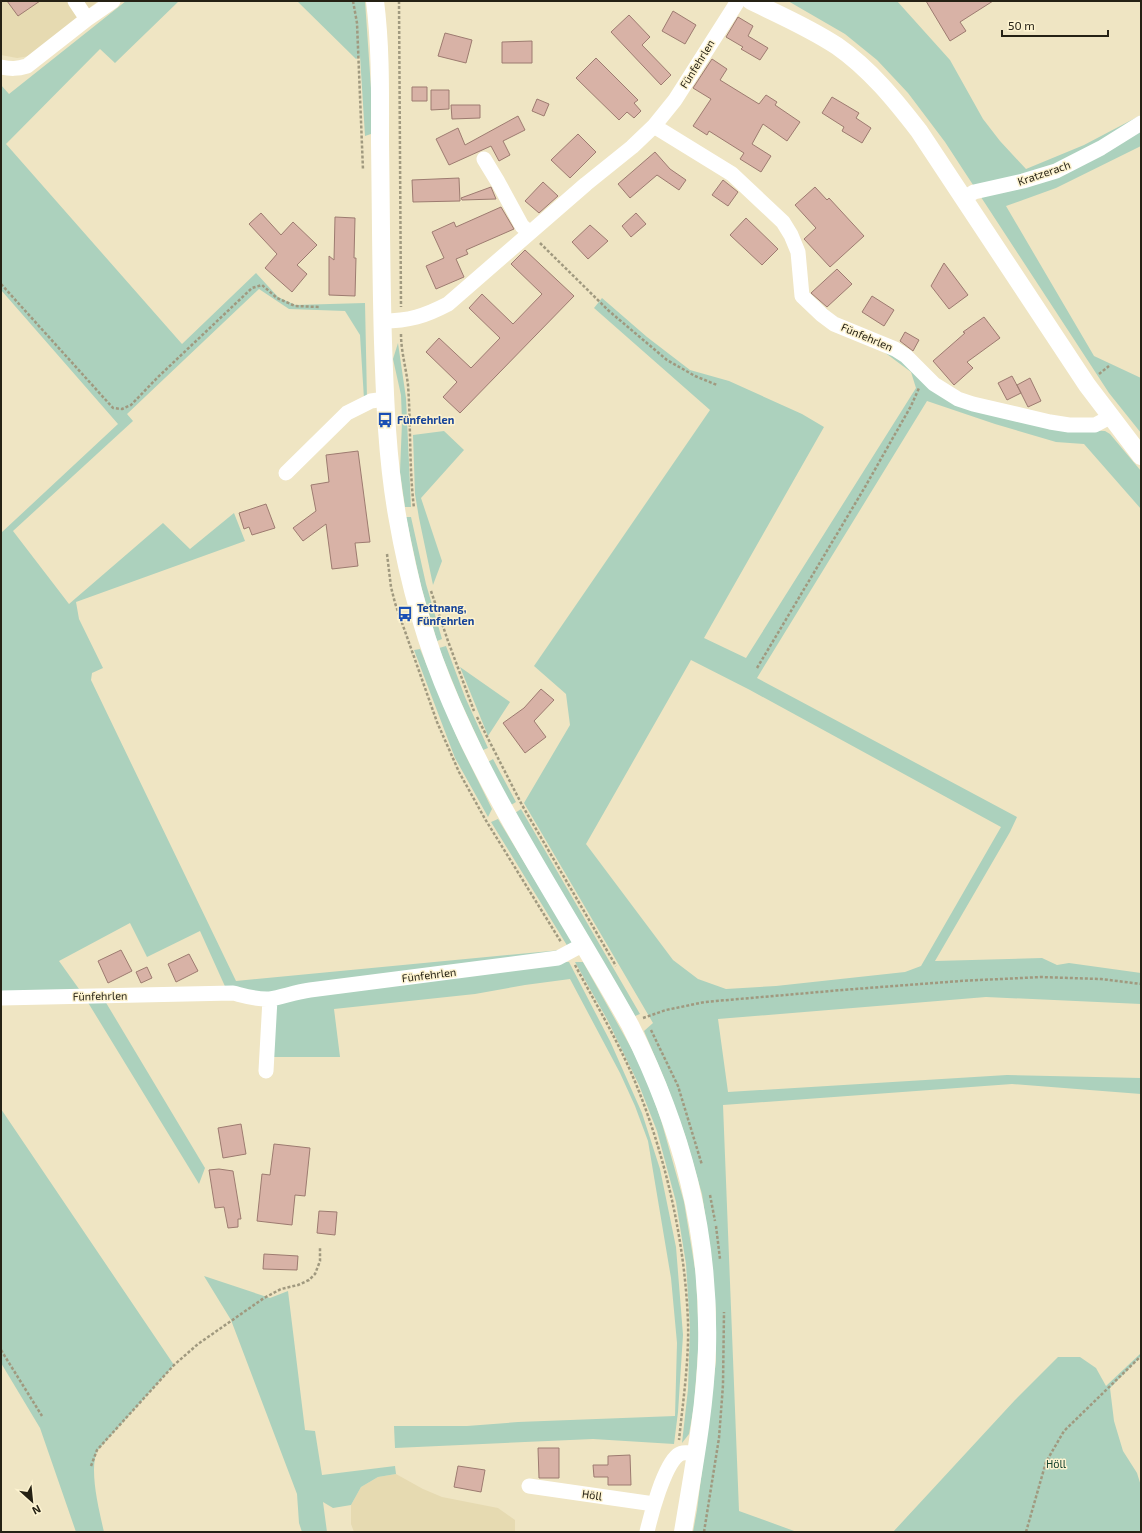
<svg xmlns="http://www.w3.org/2000/svg" width="1142" height="1533" font-family="'Exo 2',sans-serif">
  <style>
    .built { fill: #e6dab1 }
    .green { fill: #acd1bd; fill-rule: evenodd }
    .building { fill: #d8b2a6; stroke: #9d7b70 }
    .lines { fill: none; stroke-linecap: round; stroke-linejoin: round }
    .path { stroke: #a0997f; stroke-width: 2.5; stroke-dasharray: 3 2; stroke-linecap: butt }
    .minor { stroke: #fff; stroke-width: 15 }
    .major { stroke: #fff; stroke-width: 18 }
    .labels { text-anchor: middle; stroke-width: 3; stroke-linejoin: round; paint-order: stroke }
    .street-label { font-size: 11px; fill: #252114; stroke: #fdf3d0 }
    .transit-label { font-size: 11px; font-weight: bold; fill: #164399; stroke: #fdf3d0; text-anchor: start }
    .park-label { font-size: 11px; fill: #12422e; stroke: #fdf3d0 }
  </style>
  <rect width="100%" height="100%" fill="#efe5c3"/>
  <path class="built" d="M1,1H98L30,56L17,58L1,55Z
    M396,1474L423,1489L442,1497L498,1508L515,1520V1532H354L351,1524V1505L361,1487L378,1477Z"/>
  <path class="green" d="M126,1H179L115,63L100,49L6,144L182,344L256,273L278,297L295,305L365,303L367,399H364L360,335L345,311L289,309L259,289L127,414L133,421L13,531L69,604L163,523L190,549L234,513L245,541L76,602L79,619L103,668L92,673L91,680L236,981L561,950L565,962H569L610,1041L642,1113L660,1169L676,1247L683,1335L678,1412L674,1444L593,1439L395,1448L394,1426H467L518,1422L675,1416L677,1343L671,1278L648,1141L635,1106L620,1073L570,979L525,985L475,994L334,1009L340,1057H267L270,999L228,993L200,931L147,957L130,923L59,961L84,996H102L205,1168L199,1184L84,996L1,998V533L118,424L1,290V85L9,94Z
    M297,1H365L371,88V134L365,136L360,56L356,59Z
    M788,1H897L950,60L983,119L1000,141L1026,169L1084,145L1141,115V146L1056,188L1006,206L1094,356L1141,378V433L1109,393L945,142L908,93L877,60L845,34Z
    M602,298L647,337L690,370L729,381L802,414L824,427L704,638L746,658L916,388L911,372L880,349L902,360L934,389L1081,430L1105,431L1110,434L1141,471V509L1084,444L1056,442L995,424L927,401L757,678L1017,817L1010,832L935,961L1042,958L1057,965L1069,963L1141,973V1004L986,997L718,1019L728,1092L1007,1075L1141,1078V1094L1012,1084L723,1105L739,1511L797,1532H693L697,1510L716,1361V1312L710,1247L702,1194L685,1135L666,1083L644,1031L653,1023L524,803L570,725L566,694L534,666L710,410L594,308ZM691,660L750,690L1001,827L921,966L905,972L776,986L726,989L698,979L673,960L586,844Z
    M398,343L406,398L411,507H405L400,472L402,422L401,395L393,359Z
    M444,431L464,450L421,498L442,561L433,585L419,518L415,494L413,435Z
    M406,517H411L426,584L442,639L437,641L421,586Z
    M446,646L465,697L488,748L483,750L460,700L439,648Z
    M420,649L459,742L492,809L488,817L455,758L414,650Z
    M460,667L510,702L488,736Z
    M493,759L516,802L511,805L488,762Z
    M521,809L640,1014L635,1016L515,813Z
    M498,819L573,943L568,947L491,822Z
    M575,962H583L634,1053L649,1086L661,1120L684,1202L696,1275L699,1339L694,1406L689,1434L682,1443L688,1389L690,1327L686,1264L676,1202L657,1131L639,1085L608,1021Z
    M1,1109L174,1365L97,1451C89,1471 99,1510 104,1532H76L40,1428L1,1363Z
    M204,1276L270,1298L288,1291L305,1430L315,1431L322,1475L395,1466L396,1474L378,1477L361,1487L351,1505L333,1508L323,1502L327,1532H302L299,1523L297,1494L231,1320Z
    M1141,1353V1356L1110,1388L1114,1421L1123,1451L1137,1473L1141,1486V1532H893L1015,1400L1058,1357H1080L1096,1368L1106,1386Z"/>
  <path class="building" d="M7,1H40L18,16Z
    M926,1H993L960,22L966,31L950,41Z
    M673,11L696,25L685,44L662,31Z
    M629,15L650,37L642,45L671,75L661,85L611,32Z
    M738,17L753,26L748,36L768,48L760,60L741,49L743,47L726,37Z
    M445,33L472,40L466,63L438,56Z
    M532,41V63H502V42Z
    M596,58L638,100L634,103L641,111L634,118L627,112L619,120L576,78Z
    M712,59L727,69L720,80L759,104L766,95L777,102L775,105L800,122L787,141L763,124L752,144L771,156L761,172L740,159L744,153L709,131L707,135L693,126L711,99L693,88Z
    M412,87H427V101H412Z
    M431,90H449V109L431,110Z
    M832,97L859,113L856,118L871,128L862,143L842,131L844,127L822,113Z
    M537,99L549,104L544,116L532,111Z
    M451,105H480V118L452,119Z
    M518,116L525,130L503,141L510,155L499,161L491,146L449,165L436,139L458,128L465,145Z
    M578,134L596,152L570,178L551,160Z
    M655,152L670,169L686,180L679,190L657,175L630,198L618,184Z
    M459,178L460,201L413,202L412,180Z
    M723,180L738,192L728,206L712,195Z
    M543,182L558,196L539,213L525,201Z
    M491,187L496,199L462,200L461,198Z
    M815,187L827,200L829,198L864,236L830,267L804,239L816,228L795,205Z
    M501,207L514,229L466,250L468,254L456,259L464,277L436,289L426,266L444,258L432,232L454,222L456,227Z
    M261,213L281,235L293,222L317,245L297,265L307,274L292,292L265,268L277,254L249,224Z
    M636,213L646,224L631,237L622,226Z
    M335,217L355,218L354,258H356L355,296L329,295V256L334,260Z
    M746,218L778,249L762,265L730,235Z
    M590,225L608,241L588,259L572,242Z
    M525,250L574,296L460,413L443,397L457,382L426,352L439,338L471,368L500,338L469,308L482,294L513,324L542,294L511,264Z
    M944,263L968,295L949,309L931,286Z
    M837,269L852,284L827,307L811,293Z
    M872,296L894,310L884,326L862,312Z
    M984,317L1000,338L967,362L973,368L954,385L933,361L965,333L963,332Z
    M905,332L919,340L913,351L900,341Z
    M1012,376L1021,393L1007,400L998,383Z
    M1030,378L1041,401L1028,407L1017,385Z
    M358,451L370,542L355,543L358,566L332,569L326,524L303,541L293,528L316,511L311,485L329,482L326,455Z
    M266,504L275,528L252,535L249,527L244,529L239,513Z
    M541,689L554,700L534,721L546,737L525,753L503,723L524,708Z
    M121,950L132,971L108,983L98,961Z
    M189,954L198,971L176,982L168,964Z
    M147,967L152,978L141,983L136,972Z
    M241,1124L246,1154L223,1158L218,1128Z
    M274,1144L310,1148L305,1196L295,1195L292,1225L257,1221L262,1174L270,1175Z
    M219,1169L233,1171L241,1219H238V1227L228,1228L224,1207L215,1208L209,1170Z
    M319,1211L337,1212L335,1235L317,1233Z
    M264,1254L298,1256L297,1270L263,1269Z
    M538,1448H559V1478H539Z
    M630,1455L631,1485H608V1477H594L593,1465H608V1456Z
    M458,1466L485,1470L481,1492L454,1487Z"/>
  <g class="lines">
    <path class="path" d="M353,1L357,23L363,170
      M399,1L401,307
      M540,243L609,311L667,360L695,376L717,385
      M1,284L113,408L122,409L131,405L158,377L252,288L262,285L277,298L295,306L319,307
      M401,334C401,351 406,368 408,385C411,426 409,467 414,508
      M1099,374L1109,366
      M387,554L391,587L395,603L437,722L459,772L485,819L561,942
      M431,591L448,641L474,711
      M757,668L865,487L911,406L919,388
      M477,717L522,805L616,966
      M575,965C597,1006 621,1046 638,1089C667,1162 685,1244 688,1322C689,1362 683,1401 679,1440
      M643,1018L666,1010L705,1002L842,990L960,981L1041,977L1101,979L1141,984
      M651,1030L678,1086L702,1165
      M710,1195L715,1221
      M716,1226L720,1259
      M1,1350L42,1416
      M91,1466L97,1450L174,1365L198,1344L264,1298L281,1289L298,1285L309,1280L315,1274L320,1261V1248
      M704,1532L719,1438L723,1385L724,1312
      M1026,1532L1046,1462L1064,1431L1141,1356"/>
    <path class="minor" d="M75,1L87,19
      M1,67C11,69 17,69 27,66L87,19L113,1
      M654,126L732,174L783,222L791,235L798,252L802,296L822,315L834,324L895,349L906,356L934,384L958,399L973,404L1050,422L1069,425H1095L1110,417
      M484,159L498,182L522,226L529,232
      M964,198L974,192L1023,181L1056,171L1101,148L1141,123
      M383,321C409,321 425,316 448,304L586,184L632,147L654,126L675,100L738,1
      M286,473L347,413L371,401L385,399
      M1,998L233,993C245,996 257,1000 270,999C282,997 296,992 310,990L558,958L584,944
      M266,1071L270,999
      M529,1486L654,1504
      M647,1532C651,1514 664,1466 678,1455C683,1451 690,1453 696,1455"/>
    <path class="major" d="M375,1C381,48 380,95 380,142C381,209 381,276 383,342C385,401 387,458 397,515C408,579 425,643 451,702C500,816 570,917 630,1025C682,1129 710,1231 707,1349C705,1410 693,1471 683,1532
      M751,1C780,15 810,28 837,46C870,69 895,100 919,131L1087,385L1141,456"/>
  </g>
  <defs>
    <symbol id="bus-bare" viewBox="-9 -9 18 18"><path d="M-5-6H5V4H4V6H2V4H-2V6H-4V4H-5ZM-3.5-4V0h7V-4ZM-3.5 1.2v1.5H-2V1.2ZM2 1.2v1.5H3.5V1.2Z" fill="#1a4fb4" stroke="#fdf3d0" stroke-width="2.5" paint-order="stroke"/></symbol>
  </defs>
  <g fill-rule="evenodd">
    <use href="#bus-bare" x="374" y="409" width="22" height="22"/>
    <use href="#bus-bare" x="394" y="603" width="22" height="22"/>
  </g>
  <g class="labels">
    <g class="street-label">
      <text transform="translate(697 64) rotate(-58)" y="4">Fünfehrlen</text>
      <text transform="translate(1044 173) rotate(-19)" y="4">Kratzerach</text>
      <text transform="translate(867 337) rotate(23)" y="4">Fünfehrlen</text>
      <text transform="translate(429 975) rotate(-7)" y="4">Fünfehrlen</text>
      <text transform="translate(100 996) rotate(-1)" y="4">Fünfehrlen</text>
      <text transform="translate(592 1495) rotate(8)" y="4">Höll</text>
    </g>
    <g class="transit-label">
      <text x="397" y="424">Fünfehrlen</text>
      <text x="417" y="612">Tettnang,<tspan x="417" dy="13">Fünfehrlen</tspan></text>
    </g>
    <g class="park-label">
      <text x="1056" y="1468">Höll</text>
    </g>
  </g>
  <rect width="1142" height="1533" fill="none" stroke="#252114" stroke-width="4"/>
  <g transform="translate(32 1501) rotate(153)" stroke="#fdf3d0" stroke-width="3" paint-order="stroke">
  <path d="M0-3L7 15L0 10L-7 15Z" fill="#252114"/>
  <text y="-6" font-size="11" font-weight="bold" text-anchor="middle" fill="#252114">N</text>
  </g>
  <path d="M1002 30v6h106v-6" fill="none" stroke="#252114" stroke-width="2"/>
  <text x="1008" y="30" font-size="12" fill="#252114" stroke="#fdf3d0" stroke-width="3" paint-order="stroke">50 m</text>
</svg>
